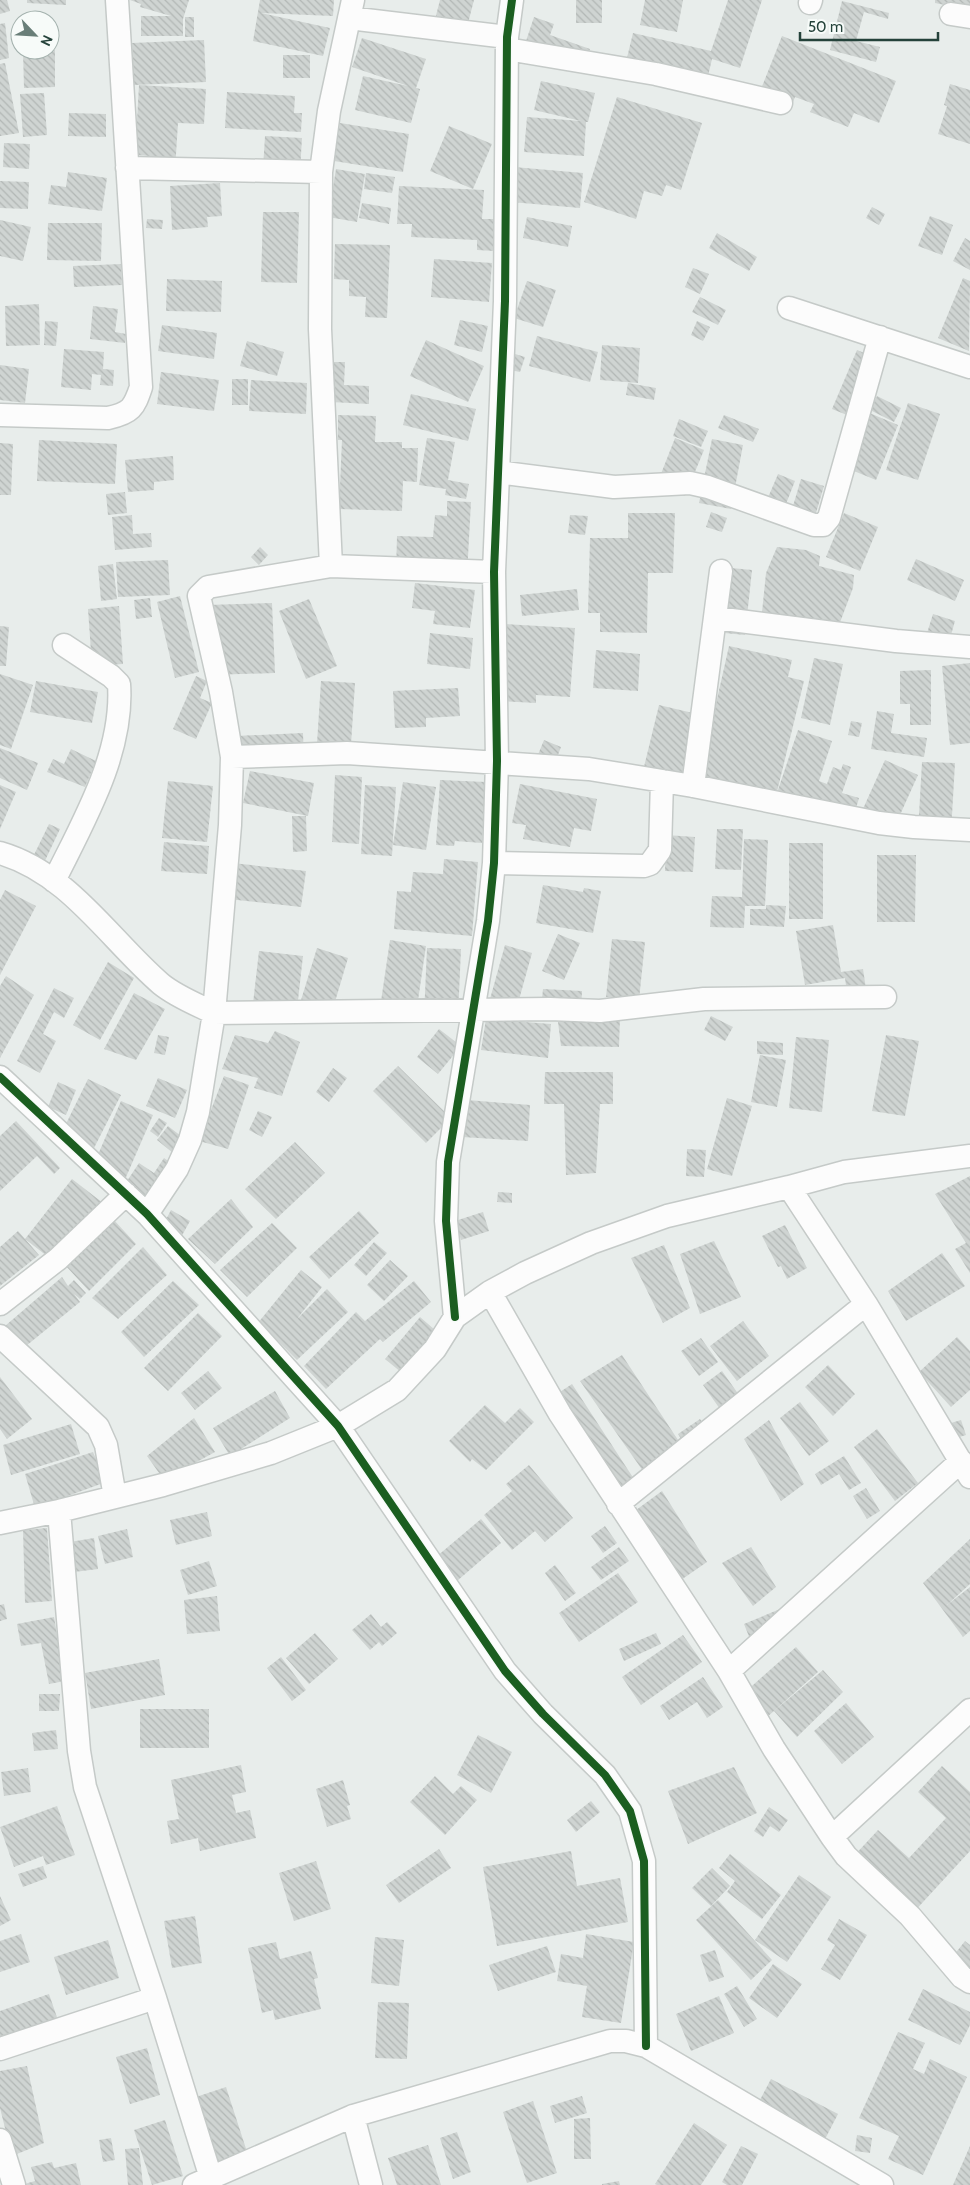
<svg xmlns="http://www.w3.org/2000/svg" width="970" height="2185" font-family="Cabin,sans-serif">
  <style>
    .building { fill: url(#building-back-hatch) }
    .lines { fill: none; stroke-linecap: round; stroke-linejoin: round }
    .minor-casing { stroke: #c5cac8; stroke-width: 25 }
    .minor { stroke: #fcfcfc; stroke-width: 22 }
    .cycleway-casing { stroke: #f7fbf9; stroke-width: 11 }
    .cycleway { stroke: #1b5e20; stroke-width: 8 }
  </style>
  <defs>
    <pattern id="building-back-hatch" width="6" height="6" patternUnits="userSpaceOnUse" patternTransform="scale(1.25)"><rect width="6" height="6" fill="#cfd4d2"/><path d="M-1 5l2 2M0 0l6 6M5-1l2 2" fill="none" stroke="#b2b7b5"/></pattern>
  </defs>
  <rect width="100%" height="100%" fill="#e8edeb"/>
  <path class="building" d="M0,0H7L10,11L0,14Z
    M27,0H66V5L27,3Z
    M130,0H189L183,19V36H141V16H171L140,7L141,4Z
    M260,0H334L333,16L261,13L330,28L323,56L253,41Z
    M440,0H474L465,35L433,27Z
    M576,0H602V23H576Z
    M645,0H683L677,32L640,25Z
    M728,0H762L740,68L712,59L705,89L624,70L633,33L711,51Z
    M935,0H970V10L935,3Z
    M842,1L889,13L888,19L864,12L856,41L880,47L876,62L830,50Z
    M185,17H194V37H185Z
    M534,17L554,24L550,35L590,49L584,67L524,47Z
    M5,23L9,58L0,60V24Z
    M782,36L896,81L879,123L854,113L848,127L810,112L814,104L795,97L789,112L757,99Z
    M362,38L426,59L416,88L420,89L411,123L355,110L363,76L408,86L352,67Z
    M204,40L206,82L134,85L132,43Z
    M55,50V87L24,88L23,51Z
    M283,55H310V78H283Z
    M5,63L19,133L0,136V64Z
    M541,81L595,93L588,122H586L584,156L524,152L527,117L581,121L534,110Z
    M950,84L970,90V144L938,134L947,106L944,105Z
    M139,85L206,89L204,124L178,123L175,170L150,169V156L135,155Z
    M227,92L295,96L294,113H302L301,132L225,128Z
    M44,93L47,135L23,137L20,94Z
    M617,97L702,123L681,190L666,185L662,196L644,191L636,219L584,202Z
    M69,113L106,114V137L68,136Z
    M340,123L409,134L403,172L334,161Z
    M449,126L492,144L473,189L430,171Z
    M265,136L302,138L300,171L263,169Z
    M4,143L30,144L29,169L3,167Z
    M514,167L583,173L580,208L511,202Z
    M336,169L365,174L357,222L328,217Z
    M68,172L107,178L102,211L48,204L51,185L66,187Z
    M366,173L395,177L392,193L364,189Z
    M0,181L29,182L28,209L0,208Z
    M220,183L222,216L207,217L208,227L172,230L170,186Z
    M399,186L484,190L482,219H495L494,251L477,250V240L411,237L412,224H397Z
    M362,203L391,208L389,224L359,218Z
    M872,207L885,214L879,225L866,218Z
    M263,212H299L297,283L261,282Z
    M930,216L953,225L942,255L918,246Z
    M527,217L572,226L568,247L523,238Z
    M147,219L163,220L162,229L146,228Z
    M0,220L31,227L23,261L0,256Z
    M48,223H102L101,261L47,260Z
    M717,233L757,257L749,271L709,248Z
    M965,238L970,241V270L953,261Z
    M335,244L390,245L387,318L365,317L366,297L349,296V280L334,279Z
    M434,259L492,263L489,302L431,297Z
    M121,264L122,285L74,287L73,266Z
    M693,268L709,274L700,294L685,287Z
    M963,278L970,281L969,351L938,338Z
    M167,279L222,281L221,312L166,311Z
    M527,281L556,290L543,327L514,318Z
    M700,297L726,310L718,325L692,312Z
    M39,304L40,345L6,346L5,306Z
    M93,306L118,309L115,332L126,334L125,343L90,339Z
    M460,320L488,326L482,352L454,345Z
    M45,321L58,322L56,346L44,345Z
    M697,321L710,327L703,341L691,335Z
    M162,325L217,333L214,359L158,351Z
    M537,336L598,352L590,382L529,366Z
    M426,340L484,366L468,402L410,376Z
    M247,341L284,352L277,376L240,366Z
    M602,345L640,348L638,383L600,380Z
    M64,349L104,352L103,369L114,370L113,386L100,385L101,375L92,374L91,390L61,387Z
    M857,350L872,356L847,415L832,409Z
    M515,354L525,357L520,372L510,370Z
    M333,362H345L344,385L369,386V404L331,402Z
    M0,365L29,369L25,403L0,400Z
    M161,372L219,380L214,411L157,404Z
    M232,379H248V405H232Z
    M251,380L307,383L306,414L249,411Z
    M628,383L656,388L654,400L626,395Z
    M411,394L476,409L468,441L403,425Z
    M877,396L901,408L894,422L870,410Z
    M908,403L940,414L918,480L886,470Z
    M867,412L898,425L876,480L844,467Z
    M338,415L376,416L375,442H402V448H418L417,482L403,481L402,511L339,509L342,440H338Z
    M724,415L759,429L753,442L718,428Z
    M679,419L708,431L701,447L673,436Z
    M427,438L455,442L448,480L469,484L466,499L445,495L446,489L419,485Z
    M675,438L704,450L685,496L657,484Z
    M712,439L743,445L731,509L699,503Z
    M39,440L117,444L115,484L37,481Z
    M0,443L13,444L11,495H0Z
    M173,456L174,480L154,482V490L128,492L125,460Z
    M778,474L795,481L782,514L764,507Z
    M801,479L824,486L813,523L790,516Z
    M125,492L127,513L108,515L106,494Z
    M447,501L471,502L467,575L396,572L397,536L433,537L435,515L447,516Z
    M711,512L727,518L722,532L706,527Z
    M628,513H675L673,573H648L647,633L600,632V613H588L590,538H628Z
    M844,513L878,527L860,571L826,557Z
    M132,515L133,534L151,533L152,547L115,550L112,517Z
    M570,515L588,516L585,535L568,533Z
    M260,547L268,555L259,565L251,557Z
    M777,547L806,550L820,556L819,566L854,575L853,588L839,625L761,622L766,573Z
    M916,559L964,580L955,601L907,580Z
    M168,560L170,595L118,597L116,562Z
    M113,564L117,599L101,601L98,566Z
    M721,567L752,570L745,635L714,632Z
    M415,583L475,590L470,628L433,624L435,611L412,608Z
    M577,589L579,610L522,616L520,595Z
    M180,596L199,672L175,678L157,602Z
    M150,598L152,617L136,619L134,600Z
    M309,599L337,666L306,679L279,611Z
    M272,603L275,673L210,675L207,605Z
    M119,606L123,664L92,666L88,609Z
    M933,614L955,621L945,656L922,649Z
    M504,624L575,628L570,697L536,695V703L499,701Z
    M0,626L9,627L6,666H0Z
    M430,633L473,638L470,669L427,664Z
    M729,646L792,660L788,677L804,681L776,796L798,730L832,741L819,781L827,784L833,767L841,770L843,764L851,767L842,793L859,798L852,822L697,788Z
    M596,650L640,654L638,691L593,688Z
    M814,658L843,664L830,725L801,718Z
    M970,663V743L950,745L942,666Z
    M931,670V725H910V704H900V671Z
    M0,674L33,685L11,749L0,745Z
    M196,676L207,681L200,698L212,703L196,739L173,729Z
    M36,681L98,692L92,723L30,712Z
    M321,681L355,683L350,760L316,759Z
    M458,688L460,716L426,718V727L395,728L393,691Z
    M659,705L697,714L682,781L643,771Z
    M877,711L894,714L891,733L927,738L924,757L871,749Z
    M851,721L862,723L859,737L848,735Z
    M303,733L304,760L237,764L236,736Z
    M544,740L561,747L555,763L537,757Z
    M0,748L38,763L27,790L0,778Z
    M71,749L96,761L85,787L47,772L53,759L64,764Z
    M885,760L918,775L895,826L862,811Z
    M922,762L955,763L951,833L918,832Z
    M250,771L314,783L308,816L243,803Z
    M335,775L362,777L359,844L332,842Z
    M440,780L486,782L482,843L455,841L454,846L436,845Z
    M168,781L213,786L207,842L162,838Z
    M403,782L436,787L426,850L393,845Z
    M520,784L597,799L591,831L574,828L570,847L523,839L526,825L512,823Z
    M0,785L16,792L0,829Z
    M365,785L396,787L392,856L361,854Z
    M292,816H306L307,851L293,852Z
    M49,824L60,829L42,867L31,861Z
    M717,829H743L741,870L715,869Z
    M666,835L695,837L693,872L665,871Z
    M744,839L768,840L765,906H745L744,928L710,927L712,896L742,897Z
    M164,842L209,846L207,874L161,871Z
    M789,843H823V919H789Z
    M877,855H916L915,922H877Z
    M444,859L478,862L472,936L394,929L397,891L411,892L413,872L443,874Z
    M232,863L306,871L301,907L228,899Z
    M543,885L583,892L584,888L601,891L593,933L536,923Z
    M5,890L36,906L0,975V900Z
    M766,905L786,906L784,927L750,925V909H766Z
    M833,925L841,972L863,969L866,989L847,993L845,978L805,985L796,931Z
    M558,934L580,943L564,980L542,971Z
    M612,939L645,942L639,1000L606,997Z
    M390,940L426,946L416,1014L380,1008Z
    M505,945L532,953L517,1007L490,999Z
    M317,948L348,958L329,1022L297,1013Z
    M427,948L461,949L458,1017L424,1016Z
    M259,951L303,956L296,1018L252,1012Z
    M108,962L134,978L100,1040L73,1025Z
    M6,976L34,995L0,1058V986Z
    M54,988L74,998L64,1018L54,1012L43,1034L56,1041L40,1073L17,1061Z
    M543,989L582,991L581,1011L541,1009Z
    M134,993L165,1009L136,1060L104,1049Z
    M711,1016L733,1027L725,1041L704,1030Z
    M620,1018L619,1047L561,1046L558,1022Z
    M486,1019L551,1024L548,1058L481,1050Z
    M439,1029L461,1046L438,1074L417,1057Z
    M275,1031L300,1042L282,1096L254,1088L258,1078L222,1069L235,1035L268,1043Z
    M158,1035L169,1037L165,1055L154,1053Z
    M886,1035L919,1041L905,1116L872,1111Z
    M796,1037L829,1040L822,1112L789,1108Z
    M757,1041L783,1043V1055L757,1054Z
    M760,1055L786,1060L777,1107L751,1102Z
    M398,1066L451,1118L426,1143L373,1091Z
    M333,1068L347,1078L329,1102L316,1092Z
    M545,1072H613V1104H600L596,1173L566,1175L564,1104H544Z
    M224,1076L249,1085L228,1149L199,1141Z
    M158,1078L187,1090L175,1118L146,1106Z
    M88,1079L121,1095L93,1150L61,1134Z
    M58,1082L76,1090L66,1115L48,1107Z
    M727,1098L752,1106L732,1176L707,1169Z
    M467,1100L530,1105L528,1141L462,1137Z
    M121,1101L153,1115L123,1184L91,1171Z
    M258,1111L272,1117L262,1137L249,1130Z
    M159,1118L167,1123L158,1137L150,1131Z
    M16,1121L60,1168L54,1174L37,1156L0,1191V1136Z
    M168,1126L190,1143L178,1157L157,1140Z
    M295,1142L325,1173L276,1219L245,1189Z
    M687,1149L706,1150L704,1177L686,1176Z
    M164,1158L174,1165L148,1204L123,1187L139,1163L154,1173Z
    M970,1176V1273L955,1249L966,1243L935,1194Z
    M72,1179L103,1203L56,1263L25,1239L39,1255L0,1286V1247L18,1231L25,1239Z
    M498,1192L512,1193V1203L497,1202Z
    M231,1199L253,1227L215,1264L188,1239Z
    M171,1210L190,1221L179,1241L160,1231Z
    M359,1211L379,1233L329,1279L309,1257Z
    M483,1212L489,1231L461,1240L455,1221Z
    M113,1219L136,1244L89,1291L64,1264Z
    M272,1223L297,1248L247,1297L220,1270Z
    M785,1225L807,1268L787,1279L781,1266L778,1267L762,1236Z
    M714,1241L741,1297L700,1314L680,1254Z
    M374,1242L387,1253L366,1276L354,1265Z
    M664,1245L690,1308L663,1323L631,1258Z
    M143,1247L167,1275L118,1319L92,1298Z
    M942,1253L965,1286L906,1321L888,1291Z
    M390,1260L408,1276L384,1301L367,1285Z
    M301,1270L322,1287L297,1319L327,1289L348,1312L297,1360L278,1341L274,1346L253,1329Z
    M62,1277L68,1286L74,1280L86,1293L80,1299L74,1294L80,1302L26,1346L5,1326Z
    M173,1281L199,1305L144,1357L121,1332Z
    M414,1281L431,1302L383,1342L380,1339L326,1389L304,1366L356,1312L365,1321Z
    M198,1313L222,1336L168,1391L144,1368Z
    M420,1317L442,1336L407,1377L385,1359Z
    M743,1321L769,1356L737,1381L710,1346Z
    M957,1337L970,1351V1390L951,1407L919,1372Z
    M701,1338L718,1362L699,1376L681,1351Z
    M622,1355L678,1440L643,1471L580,1381Z
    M828,1365L855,1394L833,1416L805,1387Z
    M208,1371L222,1388L195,1410L181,1393Z
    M722,1371L739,1395L720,1409L703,1385Z
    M0,1377L32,1419L7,1439L0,1429Z
    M572,1384L634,1479L618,1488L557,1394Z
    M275,1391L290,1418L230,1456L213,1428Z
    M800,1402L829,1441L809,1456L780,1418Z
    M485,1405L505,1423L520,1408L534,1422L486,1470L472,1459L470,1462L449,1441Z
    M194,1418L215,1452L164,1480L147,1456Z
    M700,1419L709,1431L686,1447L678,1434Z
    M769,1420L804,1484L781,1501L744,1439Z
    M961,1420L966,1435L956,1438L951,1423Z
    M71,1424L80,1454L11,1475L3,1445Z
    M877,1429L918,1483L895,1501L854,1447Z
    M93,1452L106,1482L35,1508L25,1474Z
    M844,1456L861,1483L849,1490L839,1474L821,1485L815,1474Z
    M529,1465L573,1518L545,1542L535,1531L512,1550L484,1515L512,1491L506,1484Z
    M866,1488L880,1511L867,1519L853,1496Z
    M662,1491L707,1562L681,1580L632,1513Z
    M207,1512L212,1536L176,1545L170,1520Z
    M481,1519L501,1543L457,1581L436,1557Z
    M605,1526L617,1543L603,1553L591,1536Z
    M47,1528L52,1601L25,1603L23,1530Z
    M127,1529L133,1557L105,1564L98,1536Z
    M94,1538L98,1569L74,1572L70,1542Z
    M970,1539V1584L947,1605L970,1587V1631L963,1637L923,1583Z
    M619,1547L629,1561L601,1580L591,1567Z
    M751,1547L776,1587L753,1606L722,1563Z
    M209,1561L217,1586L188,1595L180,1570Z
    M555,1565L576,1593L565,1601L545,1573Z
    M618,1573L638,1602L579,1642L559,1613Z
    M217,1596L220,1631L187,1634L184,1600Z
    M4,1604L7,1619L0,1621V1605Z
    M780,1609L786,1624L750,1639L744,1624Z
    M371,1614L381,1627L387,1622L397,1633L382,1646L379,1642L370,1650L352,1630Z
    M54,1617L65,1681L49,1684L41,1643L21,1646L17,1624Z
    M315,1633L338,1659L309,1684L286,1658Z
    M656,1633L661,1644L624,1661L619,1649Z
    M683,1635L702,1662L641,1705L622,1677Z
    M796,1647L818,1672L766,1718L744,1693Z
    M281,1657L306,1690L292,1701L267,1668Z
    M159,1659L165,1695L91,1709L85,1673Z
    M823,1670L843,1692L797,1737L774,1711Z
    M703,1677L723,1707L707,1718L697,1702L669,1720L660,1706Z
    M39,1694H60L59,1711H39Z
    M846,1703L874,1737L842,1764L814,1731Z
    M140,1709H209V1748H140Z
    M56,1730L58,1749L34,1751L32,1733Z
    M478,1735L512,1752L491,1793L457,1775Z
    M241,1765L246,1792L232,1795L236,1813L250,1810L256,1838L200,1851L198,1838L171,1844L167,1821L179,1819L171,1780Z
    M942,1766L970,1792V1851L912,1914L852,1858L878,1830L909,1858L946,1818L918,1792Z
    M734,1767L757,1813L688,1844L668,1791Z
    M28,1768L31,1792L4,1796L1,1772Z
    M435,1776L453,1794L461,1786L477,1800L445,1835L410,1802Z
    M343,1780L350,1805L347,1806L351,1819L327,1827L316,1789Z
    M591,1801L600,1812L576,1832L567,1820Z
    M57,1806L75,1855L46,1865L43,1856L14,1867L0,1827Z
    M769,1807L788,1820L779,1832L770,1826L763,1837L754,1831Z
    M439,1849L451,1868L399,1903L386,1885Z
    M571,1851L577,1886L620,1878L628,1922L497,1946L483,1867Z
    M730,1854L781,1895L762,1919L727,1892L735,1881L719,1868Z
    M316,1861L331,1909L294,1921L279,1873Z
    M43,1866L47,1878L23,1887L18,1874Z
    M712,1868L730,1886L711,1906L692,1888Z
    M799,1875L831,1897L787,1962L755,1940Z
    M0,1896L11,1920L0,1926Z
    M718,1900L772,1960L751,1980L696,1920Z
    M195,1916L202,1963L172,1968L164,1921Z
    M839,1919L867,1935L840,1980L821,1969L835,1945L827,1940Z
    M21,1934L30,1962L0,1972V1941Z
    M586,1934L634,1942L621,2023L582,2017L587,1986L557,1981L561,1954L583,1958Z
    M375,1937L404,1940L399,1986L371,1983Z
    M108,1940L119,1978L66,1995L54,1957Z
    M965,1941L970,1945V1968L954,1955Z
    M276,1942L280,1959L311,1951L318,1978L314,1979L321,2009L275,2020L273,2010L262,2013L248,1948Z
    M547,1946L556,1972L498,1991L489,1965Z
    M715,1950L724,1977L709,1982L700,1955Z
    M773,1964L802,1984L777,2018L749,1998Z
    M737,1986L757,2019L744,2027L724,1994Z
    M923,1989L970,2012V2025L960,2045L908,2020Z
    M49,1994L61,2029L0,2044V2011Z
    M719,1996L734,2033L691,2051L676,2014Z
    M378,2002L409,2003L407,2059L375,2058Z
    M898,2032L925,2043L913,2069L924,2074L930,2059L967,2077L923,2175L888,2159L899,2136L859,2118Z
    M147,2048L160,2095L130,2104L116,2057Z
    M27,2066L44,2143L12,2156L0,2108V2071Z
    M771,2079L838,2114L822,2145L754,2111Z
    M226,2087L249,2158L215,2169L193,2098Z
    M582,2096L587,2113L555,2123L550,2106Z
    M533,2101L557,2173L527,2183L503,2112Z
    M590,2118L591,2159H574V2119Z
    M165,2120L183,2176L152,2185L134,2130Z
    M694,2123L727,2145L701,2185H657L655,2184Z
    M457,2132L471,2172L453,2179L440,2138Z
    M857,2135L872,2138L870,2153L855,2151Z
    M111,2138L115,2160L103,2162L99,2140Z
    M428,2145L441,2185H397L388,2158Z
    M741,2146L758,2154L742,2185H727L722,2182Z
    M970,2146V2185H953Z
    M139,2148L143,2185H128L125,2149Z
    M52,2162L54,2168L76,2163L81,2185H21L35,2181L31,2167Z
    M619,2181L620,2185H602V2184Z"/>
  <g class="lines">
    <defs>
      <path id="minor" d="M810,3L811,0
        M951,14L970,17
        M349,18L507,37
        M507,49L656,74L781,103
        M127,168L321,172
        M789,308L970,367
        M0,415L108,418C131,413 134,408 141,387L117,0
        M498,472L614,487L690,483L708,487L814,525H823L829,518L880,337
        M331,566L320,329L321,172L329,111L353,0
        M716,618L896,641L970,647
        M232,757L347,753L589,769L693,786L879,823L914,827L970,830
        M693,786L721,571
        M0,853C69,873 109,939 161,984C177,997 196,1004 214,1013L550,1009L600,1011L704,999L885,997
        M494,863L644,866L650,864L660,850L662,781
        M54,881C83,822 124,753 119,684L111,676L64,645
        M0,1077L147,1214L338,1426L505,1671L543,1714L605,1775L630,1811L644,1861L646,2046
        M789,1187L866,1304L970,1477
        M147,1214L177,1169L190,1140L198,1112L214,1013L230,825L232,757L221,692L199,596L208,587L331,566L494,572
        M490,1292L560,1414L729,1671L774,1749L832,1837L846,1856L910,1916L962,1977L970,1982
        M0,1304L58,1259L126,1194
        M455,1317L446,1221L448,1162L488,921L494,863L497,761L494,572L505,301L507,37L512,0
        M0,1336L98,1427L106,1445L115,1497
        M618,1504L866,1304
        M59,1511L79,1751L85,1787L155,1998L211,2178
        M0,1523L59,1511L163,1485L271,1453L338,1426L397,1390L435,1349L455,1317L490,1292L525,1273L591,1243L667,1216L789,1187L844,1172L970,1156
        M729,1671L961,1461
        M832,1837L970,1710
        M0,2049L155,1998
        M353,2116L371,2185
        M0,2140L14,2185
        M194,2185L353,2116L610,2041H626L646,2046L882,2185"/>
    </defs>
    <use href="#minor" class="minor-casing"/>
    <use href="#minor" class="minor"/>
    <defs>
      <path id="cycleway" d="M0,1077L147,1214L338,1426L505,1671L543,1714L605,1775L630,1811L644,1861L646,2046
        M455,1317L446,1221L448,1162L488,921L494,863L497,761L494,572L505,301L507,37L512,0"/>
    </defs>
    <use href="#cycleway" class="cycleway-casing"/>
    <use href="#cycleway" class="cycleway"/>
  </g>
  <g transform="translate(35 35) rotate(115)"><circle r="24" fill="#f7fbf9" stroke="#a3b1ad"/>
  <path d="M0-4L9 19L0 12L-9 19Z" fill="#697e78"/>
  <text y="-8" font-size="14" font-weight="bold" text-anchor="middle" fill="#24423a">N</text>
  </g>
  <path d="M800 32v8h138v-8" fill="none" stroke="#24423a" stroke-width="2.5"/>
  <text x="808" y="32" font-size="15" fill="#24423a" stroke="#f7fbf9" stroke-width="4" paint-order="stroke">50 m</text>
</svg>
